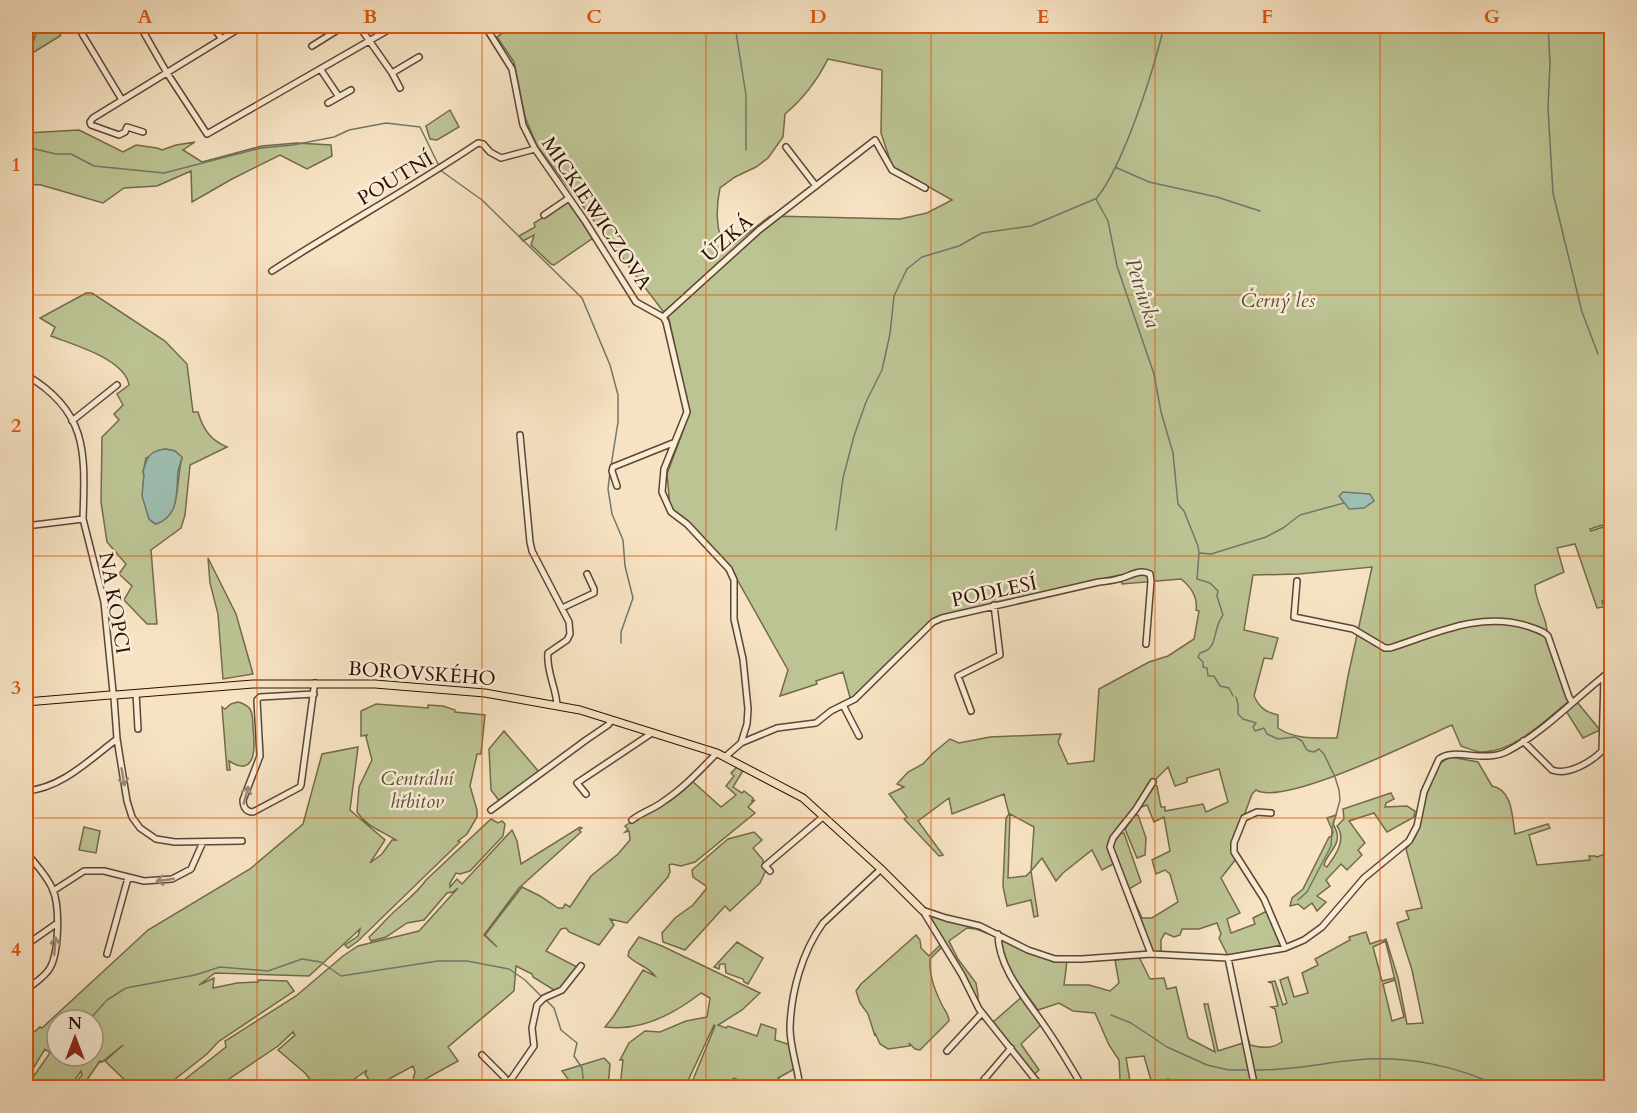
<svg xmlns="http://www.w3.org/2000/svg" width="1637" height="1113" font-family="Cardo,serif">
  <style>
    .green { fill: #bdc494; stroke: #746a4a; stroke-width: 1.5; fill-rule: evenodd }
    .water { fill: #9dbeb2; stroke: #6f786b; stroke-width: 1.5 }
    .lines { fill: none; stroke-linecap: round; stroke-linejoin: round }
    .stream { stroke: #6f786b; stroke-width: 1.5 }
    .minor-casing { stroke: #5d4531; stroke-width: 8 }
    .major-casing { stroke: #2a1000; stroke-width: 9 }
    .minor { stroke: #faedd8; stroke-width: 5 }
    .major { stroke: #f7e3c3; stroke-width: 7 }
    .oneway { stroke: #9c8a77 }
    .grid { fill: none; stroke: #de550b; stroke-width: 1.5; stroke-opacity: 0.55 }
    .labels { text-anchor: middle; stroke-width: 5; stroke-linejoin: round; paint-order: stroke }
    .street-label { font-size: 20px; fill: #2a1000; stroke: #faedd8 }
    .park-label { font-size: 20px; font-style: italic; fill: #5d4f34; stroke: #faedd8 }
    .water-label { font-size: 21px; font-style: italic; fill: #524d3e; stroke: #faedd8 }
    .neatline { fill: none; stroke: #de550b; stroke-width: 2 }
    .grid-label { font-size: 20px; text-anchor: middle; font-weight: bold; fill: #de550b }
  </style>
  <rect width="100%" height="100%" fill="#f7e3c3"/>
  <filter id="stains"><feTurbulence type="fractalNoise" baseFrequency=".00333" numOctaves="4"/><feColorMatrix values="0 0 0 0 .2 0 0 0 0 .09 0 0 0 0 .02 0 0 0 .5 -.17"/></filter>
  <radialGradient id="worn" r=".72"><stop offset=".6" stop-color="#630" stop-opacity="0"/><stop offset="1" stop-color="#630" stop-opacity=".3"/></radialGradient>
  <path class="green" d="M32,26H58L61,33L60,36L26,57V33L33,43L36,33L35,28Z
    M512,26H1611L1612,522L1590,529L1591,531L1603,527L1611,548V598L1602,601L1604,607L1597,608L1575,544L1557,548L1564,572L1535,585C1535,603 1549,619 1547,638L1569,701C1546,720 1512,754 1480,752C1474,751 1467,748 1461,746L1452,725C1419,739 1284,807 1256,790L1252,794L1234,843L1236,859L1221,878L1240,913L1227,919L1231,933L1255,924L1253,918L1267,911L1283,945L1228,956L1219,938L1221,934L1217,923L1199,929H1182L1180,935L1174,937L1165,933L1161,940V952H1152L1112,849L1111,843L1118,834L1124,833L1141,882L1129,889L1142,918H1152L1178,902L1170,874L1165,870L1156,874L1152,860L1170,851L1164,817L1154,822L1147,805L1139,808L1149,787L1142,794L1134,812L1108,843L1113,864L1102,870L1092,850L1063,873L1056,881L1042,858L1031,871L1038,916L1034,917L1031,900L1007,906L1003,886L1006,818L1009,814L1004,794L952,814L949,798L918,821L943,855L939,856L904,819L907,817L889,794L904,787L897,784L908,772L923,764L933,753L950,739L959,743L990,737L1061,734L1058,742L1068,764L1094,761L1099,689L1149,662L1168,656L1194,639L1199,611L1196,610C1198,597 1191,587 1181,579L1122,584L1120,575L939,616L851,701L843,672L816,681L817,684L780,696L788,670L734,574L670,507L667,474L689,415L669,319L537,146L525,117L514,62L497,37ZM828,59L882,70L881,133L892,166L952,200L927,213L900,219L770,216L727,249C715,234 716,207 720,188L735,177L756,167L768,158L783,137L785,114C803,99 818,79 828,59ZM1372,567L1348,676L1337,738C1317,738 1295,740 1278,728V715C1265,712 1260,708 1254,696L1264,658L1272,659L1278,638L1244,630L1253,575L1299,574ZM1168,767L1175,786L1187,782V778L1219,769L1228,802L1206,812L1203,804L1165,811V807H1161L1157,786L1152,783ZM1010,814L1034,827L1031,871L1026,876L1008,878Z
    M450,110L459,127L437,140L430,139L426,126Z
    M79,130L123,152L136,145L157,148L162,150L176,145L195,142L183,150L202,162L262,146L297,143L331,145L332,156L307,169L280,155L232,179L192,202L191,171L157,186L124,188L103,203L41,185L26,184V133Z
    M568,202L593,238L554,265L551,264L531,245L534,235L523,241L519,236L535,227L534,223Z
    M86,293H92L165,341L187,364L193,412H198C203,429 210,440 227,447L190,465L185,515L181,528L151,550L157,624H147L124,600L132,586L119,574L126,564L107,542L101,502L102,437L119,420L114,414L123,405L117,394L129,385C125,359 74,345 51,336L55,327L40,318ZM165,449L175,451L182,458C175,481 183,516 155,524L149,519L143,486L144,475L143,472L146,458Z
    M208,558L236,614L253,674L223,679L218,614L210,583Z
    M238,702C242,703 247,705 250,709C253,714 253,722 253,728C255,745 257,779 229,761L230,770H227L222,707L225,709L231,704Z
    M1577,702L1600,730L1583,738L1566,711Z
    M376,704L428,708V705L443,706L455,710V712L485,715L481,754H477L470,786L477,810V817L467,834L458,841L460,842L358,941L348,948L345,945L358,936L360,929L309,976L215,973L199,985L214,978L213,988L237,983L258,982V980L287,981L294,991L218,1042L207,1054L165,1087H132L105,1061L123,1045L102,1062L100,1061L82,1087H72L82,1075L81,1071L70,1087H26L50,1053L45,1049L26,1080V1039L40,1027L42,1028L148,930L250,869L303,824L322,754L358,747L350,810L385,840L370,863L382,854L392,840H396C382,831 367,827 357,812L359,787L372,760L366,737L367,735L361,736V711ZM57,1020H93V1056H68L66,1061L64,1060L66,1056H57Z
    M504,731L540,773L500,802L491,790L489,749Z
    M1451,757L1478,762L1492,786C1513,790 1512,817 1515,834L1548,824L1550,828L1529,835L1537,865L1590,860L1589,856H1595L1597,857L1608,853L1609,858L1611,857V1087H1258L1241,1013L1250,1045C1262,1048 1272,1049 1282,1042L1275,1009L1271,1007L1278,1006L1272,983L1268,982L1275,981L1283,1005L1287,1003L1280,980L1288,977L1294,997L1308,993L1302,973L1318,965L1315,959L1350,940L1349,937L1366,932L1370,944L1381,940L1384,942L1373,947L1382,981L1394,978L1395,980L1383,984L1392,1021L1404,1017L1386,943L1384,940L1386,939L1398,978L1407,1024L1423,1023L1412,970L1397,923L1409,919L1406,911L1422,908L1406,849C1409,845 1413,841 1415,837C1427,816 1422,766 1451,757Z
    M738,766L744,769L733,787L742,793L744,791L753,798L752,801L755,800L748,807L755,813L695,862L681,866L672,864L669,865L670,872L668,877L627,923L610,919L614,925L599,945L569,932L566,928L561,929L546,951L579,968L561,990H554L533,977L532,974L516,966L514,991L448,1047L458,1061L411,1087L415,1072L413,1066L374,1087L365,1074L367,1070L343,1087H316L305,1073L278,1050L295,1035L293,1032L278,1046L217,1087L174,1088L226,1047L225,1041L296,996L343,956L358,946L419,931L458,888L453,892L447,893L424,920L407,923L386,937L371,941L369,937C378,929 386,919 396,910C407,900 418,892 426,880L491,819L498,823L502,821L505,824L503,836L470,871L460,874L456,873L450,883V887L457,879L462,884L512,830L517,841L521,864L580,827L582,828L579,830L581,832L519,888L484,935L497,947L485,935L522,887L540,896L558,908H563L565,904L570,907L591,876L618,854L630,840L629,831L625,832L628,829L625,826L692,781L721,807L736,795L726,786L734,776L731,773Z
    M1391,793L1394,799L1386,803L1385,807L1407,806L1415,811L1414,817L1387,832L1374,813L1349,821L1365,843L1358,850L1362,855L1347,870L1341,864L1326,880L1330,886L1317,896L1326,902L1317,911L1312,903L1304,909L1298,904L1290,906L1292,898L1303,889L1329,837L1332,836L1333,832L1327,818L1336,815L1333,823C1334,826 1336,829 1337,833C1340,846 1327,853 1324,865L1327,867C1335,856 1347,840 1337,826L1344,819L1343,809Z
    M1135,815H1138L1146,838L1145,855L1137,858L1125,829Z
    M84,827L100,831L96,853L79,850Z
    M754,832L762,840L753,848L763,860V867L766,870L760,883L730,911L725,906L685,950L663,942L662,933L675,918L693,905L706,889V886L693,877L692,870L728,839Z
    M928,913L969,924L997,937L976,929L967,928L949,941L958,959L976,983L978,995V1003Z
    M916,935L920,940L921,948L929,956L941,944L943,946L930,959C929,975 934,988 941,1003C944,1010 949,1014 949,1021L920,1050L915,1049L909,1043L910,1046L888,1049L880,1044L875,1033V1036L868,1014L860,1003L856,991L861,984Z
    M639,937L662,946L760,993L742,1010L718,1025L726,1028L728,1026L757,1036L761,1024L776,1029L775,1040L791,1045L796,1068L778,1078L780,1080L772,1087H756L734,1078L723,1087H688L692,1082L715,1026L714,1025L685,1087H620L623,1060H620L629,1043L645,1031L660,1032L686,1021L707,1017L710,998L701,993C674,1014 641,1032 605,1027L613,1017L643,970L655,976C649,967 637,965 628,956L629,951Z
    M1001,938L1067,961L1064,985H1089L1110,991L1119,983L1115,960L1139,957L1150,979L1164,978L1167,989L1176,987L1188,1038L1215,1052L1204,1004H1208L1218,1051L1243,1043L1254,1087H1244L1243,1084L1220,1087H1185L1183,1083L1168,1079L1158,1082V1087H1153L1144,1056L1126,1058L1130,1081L1128,1087H1124L1120,1079L1119,1060L1109,1045L1095,1013L1073,1011L1059,1003L1038,1010L1009,970L1000,942Z
    M737,942L763,958L748,984L744,982L743,979L726,973L725,964H720L719,969L714,967Z
    M1023,996L1042,1024L1021,1044L1039,1070L1034,1075L992,1023Z
    M604,1058L610,1064L608,1087H574L562,1071Z"/>
  <path class="water" d="M165,449L175,451L182,457C181,462 179,467 178,471C176,492 180,516 156,524L149,519L145,506L142,496L144,475L143,472C147,457 149,451 165,449Z
    M1343,492L1370,494L1374,501L1364,508L1349,509L1339,496Z"/>
  <g class="lines">
    <path class="stream" d="M735,26L746,95V150
      M1164,26C1154,69 1124,165 1096,199L1108,221L1117,266L1154,374L1161,412L1173,453L1178,504L1184,511L1198,546L1199,553L1197,579L1210,583L1218,591L1217,596L1223,615C1211,631 1220,648 1200,653L1198,657L1203,662V667L1207,668L1208,676H1214L1220,686L1229,688L1233,696
      M1548,26L1550,63L1548,108L1553,193L1582,312L1598,354
      M26,147L56,154H71L94,166L164,173L261,148L293,145L334,137L349,130L386,123L420,127L439,166
      M1115,167L1149,182L1217,197L1260,211
      M440,170L482,200L582,298L610,365L618,395V422L611,466
      M610,471L608,489L612,514L623,540L625,566L633,598L621,632V643
      M836,530L843,478L854,436L866,402L882,370L890,334L894,296L907,269L922,257L959,246L982,233L1031,226L1095,199
      M1200,553L1211,554L1266,537L1283,528L1300,515L1344,503
      M1236,697L1238,704V714L1243,719L1256,723L1253,727L1255,731L1264,728L1267,734L1278,739L1295,737L1302,741C1306,748 1305,751 1314,752L1319,749L1324,754L1335,777L1339,790L1340,800L1332,829L1331,846L1307,892L1298,900
      M545,999L554,1008L561,1030L577,1043L574,1056L582,1068L584,1088
      M1111,1015L1131,1023L1167,1047L1207,1065L1229,1070H1250
      M89,1020L107,1000L126,988L195,975L220,967L268,971L302,959L321,962L341,976L438,961H467L509,969L525,980L541,996
      M66,1059L67,1056
      M1254,1070C1288,1071 1322,1063 1355,1060C1406,1055 1458,1066 1503,1088"/>
    <defs>
      <path id="minor" d="M80,26L78,27L122,100
        M140,26L167,73L207,134L395,26
        M212,26L222,39
        M359,26L392,73L400,88
        M485,26L512,69L523,125L535,149L585,221L636,302L663,317L666,322L687,412L664,469L662,492L671,512L687,524L729,569L734,580V619L743,659L748,709L747,724L741,743L725,757
        M312,46L344,26
        M321,70L339,97
        M392,73L419,57
        M328,103L351,90
        M143,132L127,127L125,132L119,135L91,125L90,122L93,118L243,26
        M786,147L816,186
        M544,215L569,198
        M272,271C340,227 411,188 478,143L483,144L490,152L501,158L535,149
        M663,317L759,230L875,140L892,170L925,188
        M26,375C89,412 85,454 83,519L26,526
        M72,421L117,385
        M520,435L530,542L532,551L569,622L570,634L567,640L548,653C546,671 556,687 557,705
        M617,486L612,471L613,467L673,443
        M83,519L104,602L113,692
        M1612,527L1608,531L1612,544
        M1297,581L1294,617L1353,629L1385,648H1390C1434,634 1481,611 1527,626C1535,629 1542,630 1548,636L1569,697L1572,702
        M562,608L594,593V589L587,574
        M136,693L138,729
        M314,694L260,697L257,700L260,756L243,800C243,807 246,812 253,812L300,787L301,785L314,688L315,683
        M114,698L117,739L127,801L132,817L140,828L156,839L175,842L242,841
        M843,705L859,736
        M971,711L958,676L1000,655L994,605
        M1523,741L1552,770C1568,776 1591,762 1602,751L1604,676
        M741,743L777,728L816,723L831,711L855,699L933,622L942,618L1099,582C1105,581 1112,581 1118,579C1129,577 1139,568 1150,574L1151,581L1146,644
        M26,791C62,788 89,760 117,739
        M586,794L577,783L652,733
        M491,810L586,740L608,725L612,720
        M1271,813L1257,812L1244,818L1234,843V852L1264,899L1285,948
        M632,820C642,812 654,809 664,801C684,788 700,770 717,753
        M26,852C35,864 47,875 53,890C60,907 59,952 50,968C45,977 33,984 26,990
        M770,871L765,866L824,816
        M53,891L84,871H104L144,881L172,879L191,869L203,842
        M922,910L946,918L980,926L1028,950L1055,959H1082L1151,954L1228,958L1285,948L1304,940L1322,927L1364,878L1409,841L1417,826L1424,792L1439,759C1454,747 1483,763 1506,752C1545,732 1577,696 1612,670
        M923,911L962,975L979,1009L1042,1088
        M998,934C998,969 1028,1001 1046,1028C1059,1047 1071,1067 1083,1088
        M26,945L56,924
        M107,954L128,878
        M1151,954L1110,847L1113,838L1136,809L1153,782
        M1228,958L1255,1088
        M947,1051L982,1013
        M482,1055L505,1078V1085L501,1088
        M985,1078L993,1088
        M505,1085L512,1078L534,1046L532,1028L537,1005L544,998L562,990L581,966
        M800,1088C798,1068 790,1048 790,1028C791,992 802,952 823,923L881,869
        M977,1088L1011,1048"/>
      <path id="major" d="M116,695L253,684H375L485,693L580,710L717,753L803,798L881,869L922,910
        M26,702L110,695"/>
    </defs>
    <use href="#minor" class="minor-casing"/>
    <use href="#major" class="major-casing"/>
    <use href="#minor" class="minor"/>
    <use href="#major" class="major"/>
  </g>
  <defs><path id="oneway-shaft" d="M-6 0H5M1.5-3L5.5 0L1.5 3" fill="none" stroke-width="1.6" stroke-linecap="round" stroke-linejoin="round" transform="scale(1.5)"/></defs>
  <g class="oneway">
    <use href="#oneway-shaft" transform="translate(123 777) rotate(80)"/>
    <use href="#oneway-shaft" transform="translate(246 795) rotate(-75)"/>
    <use href="#oneway-shaft" transform="translate(165 880) rotate(172)"/>
    <use href="#oneway-shaft" transform="translate(55 946) rotate(-85)"/>
  </g>
  <path class="grid" d="M257,26V1088M482,26V1088M706,26V1088M931,26V1088M1155,26V1088M1380,26V1088M26,295H1612M26,556H1612M26,818H1612"/>
  <g class="labels">
    <g class="street-label">
      <text transform="translate(395 178) rotate(-31)" y="7">POUTNÍ</text>
      <text transform="translate(597 213) rotate(56)" y="7">MICKIEWICZOVA</text>
      <text transform="translate(727 238) rotate(-41)" y="7">ÚZKÁ</text>
      <text transform="translate(994 591) rotate(-12)" y="7">PODLESÍ</text>
      <text transform="translate(115 603) rotate(80)" y="7">NA KOPCI</text>
      <text transform="translate(422 673) rotate(4)" y="7">BOROVSKÉHO</text>
    </g>
    <g class="park-label">
      <text x="1278" y="307">Černý les</text>
      <text x="417" y="785">Centrální<tspan x="417" dy="23">hřbitov</tspan></text>
    </g>
    <g class="water-label">
      <text transform="translate(1143 293) rotate(72)" y="7">Petrůvka</text>
    </g>
  </g>
  <rect width="1637" height="1113" fill="none" stroke="#f7e3c3" stroke-width="66"/>
  <g transform="translate(75 1038)"><circle r="28" fill="#faedd8" stroke="#a79582" stroke-width="1.5"/>
  <path d="M0-4.5L10 22L0 15L-10 22Z" fill="#8f2418"/>
  <text y="-9" font-size="16" font-weight="bold" text-anchor="middle" fill="#2a1000">N</text>
  </g>
  <rect x="33" y="33" width="1571" height="1047" class="neatline"/>
  <g class="grid-label">
    <text x="145" y="23">A</text>
    <text x="370" y="23">B</text>
    <text x="594" y="23">C</text>
    <text x="818" y="23">D</text>
    <text x="1043" y="23">E</text>
    <text x="1267" y="23">F</text>
    <text x="1492" y="23">G</text>
    <text x="16" y="171">1</text>
    <text x="16" y="432">2</text>
    <text x="16" y="694">3</text>
    <text x="16" y="956">4</text>
  </g>
  <rect width="100%" height="100%" filter="url(#stains)"/>
  <rect width="100%" height="100%" fill="url(#worn)"/>
</svg>
